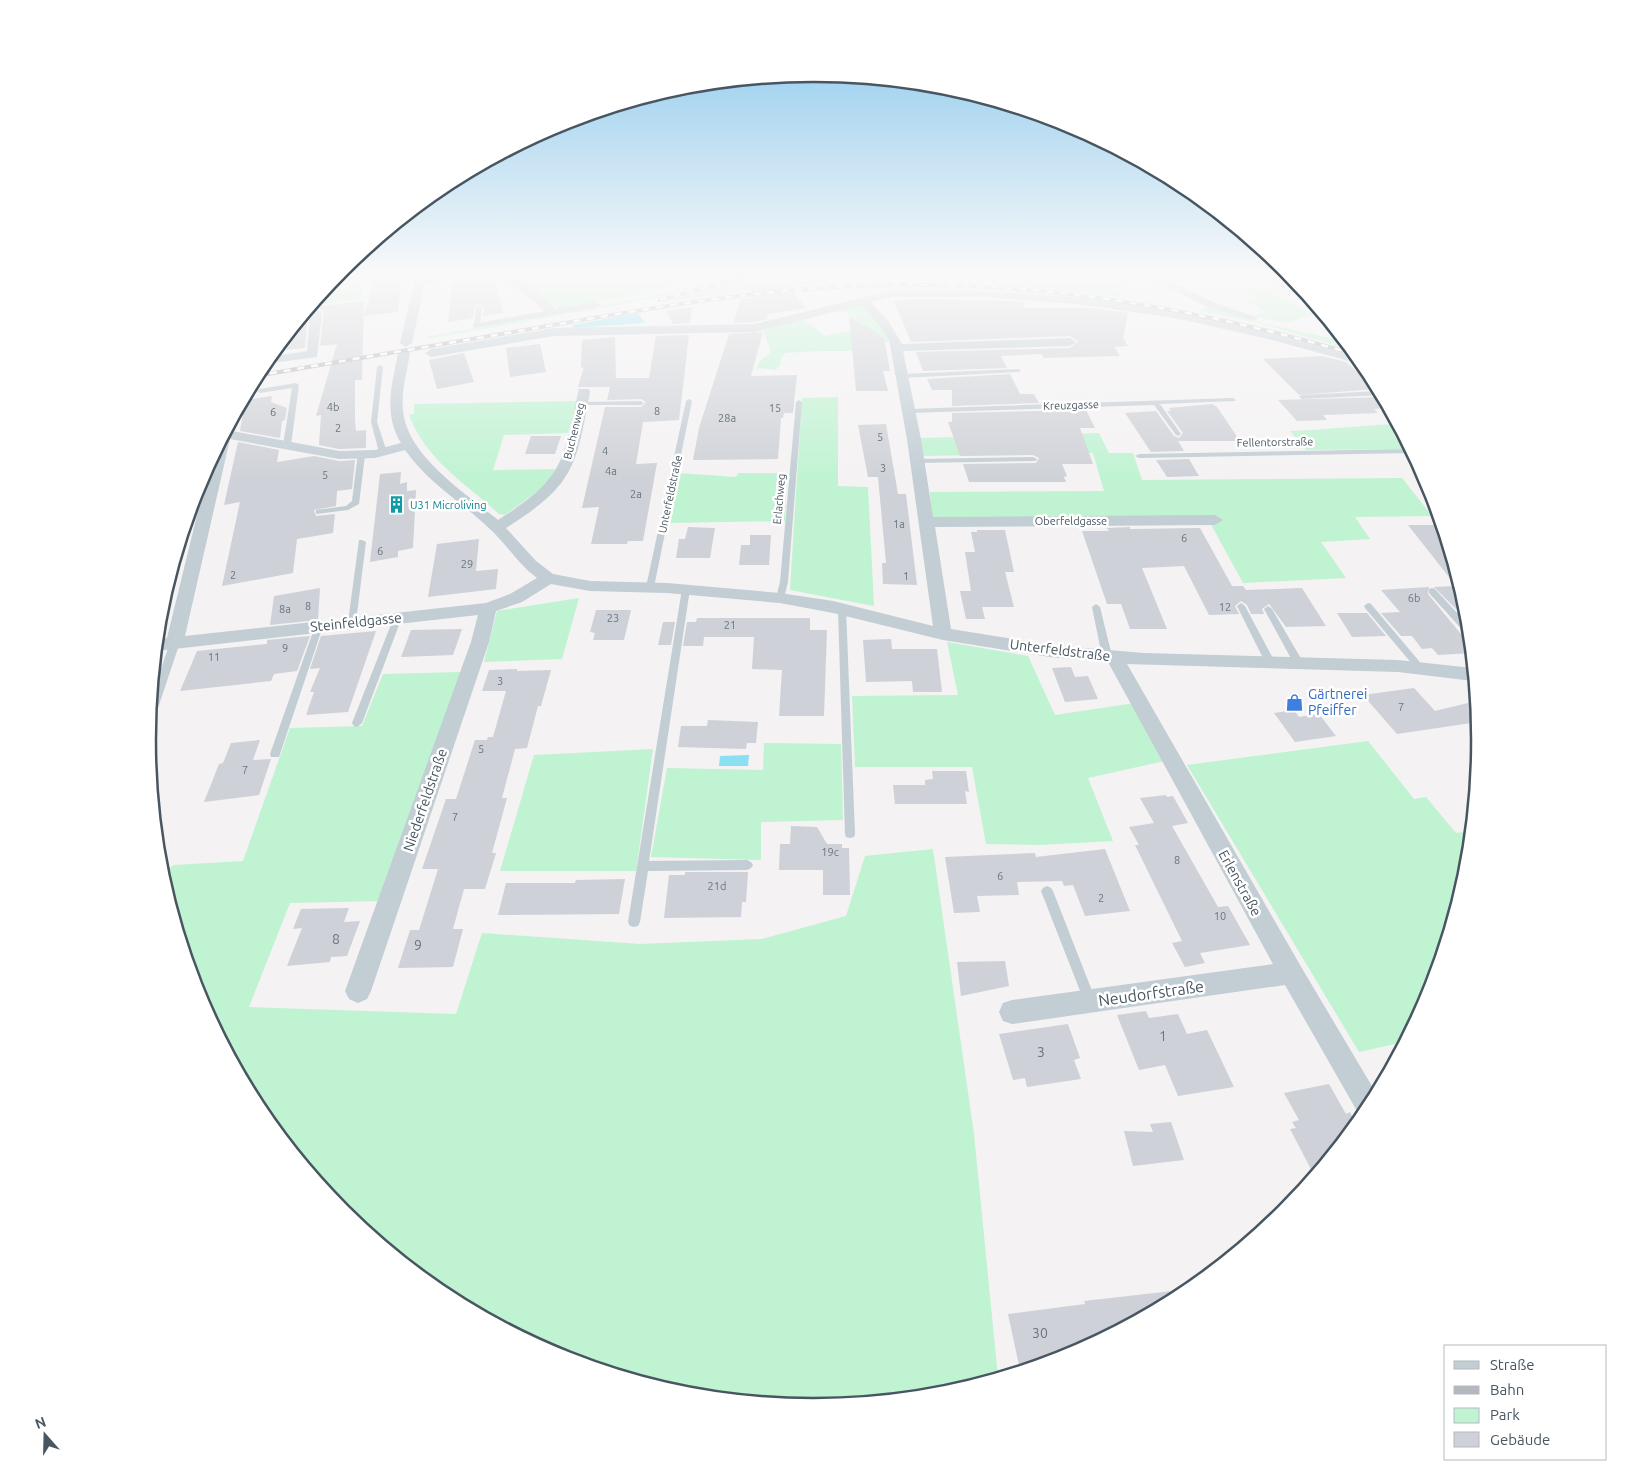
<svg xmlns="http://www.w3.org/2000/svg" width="1627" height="1480" font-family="Ubuntu,sans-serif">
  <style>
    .green { fill: #bff3d2 }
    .water { fill: #8adff3 }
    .building { fill: #ced1d7 }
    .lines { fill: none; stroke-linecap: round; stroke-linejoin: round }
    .service { fill: #c2cdd4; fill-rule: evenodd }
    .minor { fill: #c2cdd4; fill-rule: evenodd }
    .rail-casing { stroke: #b4b7bd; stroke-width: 4 }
    .rail { stroke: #fff; stroke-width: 2.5; stroke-dasharray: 7; stroke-linecap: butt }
    .labels { text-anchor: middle; stroke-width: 5; stroke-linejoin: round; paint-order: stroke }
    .far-street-label { font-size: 11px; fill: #485661; stroke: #fff }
    .number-label { font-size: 11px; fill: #6a757e }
    .far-culture-label { font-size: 11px; fill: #0d838f; stroke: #fff; text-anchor: start }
    .street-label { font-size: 14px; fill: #485661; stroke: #fff }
    .shop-label { font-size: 14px; fill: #366cbe; stroke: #fff; text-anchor: start }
    .near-number-label { font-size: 14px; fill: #6a757e }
    .near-street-label { font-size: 16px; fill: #485661; stroke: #fff }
    .rim { fill: none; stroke: #485661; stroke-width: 2.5 }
  </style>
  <rect width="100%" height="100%" fill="#f4f2f2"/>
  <path class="green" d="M509,275H718L650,292L558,309Z
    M731,275H741L636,302L426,339V337L646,297Z
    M762,275H781L786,279H833L834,283L758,289L669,301Z
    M840,275H1040L1045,278L1055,275H1134L1119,297L972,282H841Z
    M355,279L362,280V299L320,304V296L333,280Z
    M1258,286L1314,314L1285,323L1253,316L1266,312L1247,301L1259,298L1243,290Z
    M882,289C965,288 1048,291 1129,306C1048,299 967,288 885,293Z
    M860,303L885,328L890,340L888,342L856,351H820L785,353L780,361L781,363L776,370L757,368L760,361L771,352L763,330L803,319L825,336L856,329L851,324L859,321L843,311L835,313L831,311Z
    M1209,307L1245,319L1344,341L1351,350L1262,324L1200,311Z
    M838,397V486L868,487L874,606L790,590L802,398Z
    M577,401L568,433L504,435L493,470L558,469L549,483L505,515L499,514C464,482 426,460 409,415L414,414V404Z
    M1396,424L1410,449L1306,450L1290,431C1326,430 1360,425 1396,424Z
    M1099,433L1109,453H1133L1142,480L1402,478L1432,516L1355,517L1370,539L1321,542L1346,578L1243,583L1207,517L932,519L930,492L1104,491L1093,453L922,456L921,438Z
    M678,473L736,477L738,473H787L785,521L668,523Z
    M579,598L562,659L484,662L497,611Z
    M947,642L1028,656L1055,715L1135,703L1169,760L1088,778L1113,841L1040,845L986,844L972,767H855L852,696L958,695Z
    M461,672L381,901L290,903L249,1007L456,1014L482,933L639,944L762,939L846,916L865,856L933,849L974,1134L998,1377L943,1393L813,1406L683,1393L558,1355L443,1294L342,1211L259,1110L198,995L161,873L174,865L243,861L290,728L362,726L383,674Z
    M1368,741L1414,799L1426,797L1456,833L1471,831L1467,870L1429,995L1404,1042L1359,1052L1187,765Z
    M764,743L841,744L843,820L761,822V860L651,857L667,768L763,770Z
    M653,749L636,871H500L534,755Z"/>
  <path class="water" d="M638,313L645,323L574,328L572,325Z
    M749,755L748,766H719L720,756Z"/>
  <path class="building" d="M402,278L398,312L364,316L374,280Z
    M469,280H494L503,313L483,316L484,308L478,304L474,308L473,318L448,322L452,283Z
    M783,282L807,308L768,314L767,319L755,322L733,323L741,299L758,297L749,289Z
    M917,299L1010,301L1023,302L1025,308H1092L1128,313L1123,338L1128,346L1114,347L1120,356L1044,358L1041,354L1001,356L1007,368L923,371L916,352L1070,348L1078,341L1070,336L911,342L894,301Z
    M364,301L362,380H355V420L356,431L366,430V448L339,449L319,445L321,415L316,416L337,344L320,346L324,311L315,307L308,312L305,348L275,351L311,307Z
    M692,307L690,323L673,324L666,311Z
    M849,316L884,338L890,371H883L888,391H856Z
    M763,332L751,376L797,375L793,413H784L783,418H781L778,459L693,460L699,428L729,334Z
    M689,335L679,420L643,422L636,464L657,463L643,541H628L627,544H591L599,507L582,508L605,407H641L646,402L641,399L607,400L610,387H578L584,367L581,368L582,340L615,337L616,378H649L656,336Z
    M540,344L546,372L510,377L506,348Z
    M464,353L474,382L437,389L429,360Z
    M1322,356L1346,362L1377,389L1299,395L1263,359Z
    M1010,374L1020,394H1034L1039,403L952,406V390H932L927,379Z
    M272,396L271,402L287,408L285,420L282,421L280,438L240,431L245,400Z
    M1382,397L1388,408L1374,409L1378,413L1323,415L1327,420L1297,421L1278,400Z
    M1212,404L1217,407L1240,441H1178L1184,451L1151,452L1125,413L1156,411L1174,436L1179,438L1183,433L1167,411H1171L1169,408Z
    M1086,410L1095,428H1080L1093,464H1062L1067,476L1064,477L1066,482H969L963,464L1036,463L1039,458L1033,455L960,456L948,422H952V413Z
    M886,424L898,494H906L917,585L883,584L882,563H886L878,477H868L858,425Z
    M531,436H561L555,454H525Z
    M238,442L279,450L277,462L314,456L339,461L355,460L352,489L337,491L336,506L314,510L316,516L335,514L333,533L297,539L293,573L222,586L240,502L224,505Z
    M1189,459L1199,476L1167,477L1156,460Z
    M401,472L400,484L407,482V491L416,490L413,548L398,551V557L370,562L380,474Z
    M1408,525H1441L1466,608L1456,609L1434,587L1456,586Z
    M688,527L715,528L710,558H676L679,539H685Z
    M1130,527V529L1200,528L1232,586H1243L1246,590L1302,588L1326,626L1286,627L1269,604L1262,609L1264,614H1251L1247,605L1241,601L1235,606L1239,614L1209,615L1184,566L1142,568L1167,629H1130L1121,604H1107L1082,531H1109L1107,528Z
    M977,530H1005L1014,572H1005L1014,607H982L985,619H966L960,591H971L965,552H975L971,532H977Z
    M750,535H771L769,565H739L741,545H750Z
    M479,539L476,571L498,569L496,589L428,597L437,544Z
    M1429,587L1428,594L1470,645L1471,653L1438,655L1432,648L1422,649L1412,636H1401L1381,613L1400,612L1381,590Z
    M320,588L318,620L270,625L274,596Z
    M596,610H631L624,640H593L595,633L590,632Z
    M1337,613H1367L1386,636L1352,637Z
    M697,618H810V630H827L824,716H779L782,670L752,669L754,637H704L703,646H683L687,622H696Z
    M663,622H675L671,645H658Z
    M462,629L453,655L401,657L411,630Z
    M376,631L348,712L306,715L314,692H310L320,668L310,669L321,636Z
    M310,636L297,671L274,674L271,681L180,691L197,651L267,644V640Z
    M891,639L892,649H937L942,692H913L912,681L866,682L863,640Z
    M1071,667L1075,677L1088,676L1098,699L1065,702L1052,668Z
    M517,669V671L551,670L541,706H538L527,748L515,749L502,798H507L492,853H496L485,889H464L453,929H463L453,967L398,968L410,930H419L438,869H422L446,799H456L475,740H487L488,737H493L506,691H482L489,670Z
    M1414,688L1435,711L1476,701L1478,722L1397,734L1363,695Z
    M1294,710L1299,717L1319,714L1336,736L1295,742L1274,713Z
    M708,720L758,722L756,743H747L746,749L678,747L681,726H707Z
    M260,740L253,760L271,759L259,795L204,802L219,764L223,763L231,743Z
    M932,771H966L969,792L965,791L967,804H895L893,785H925V780L933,779Z
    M1166,795L1167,797L1173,796L1188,823L1172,826L1218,907L1228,906L1250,945L1200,953L1205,963L1185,967L1172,943L1182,941L1135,845H1139L1129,827L1154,823L1140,798Z
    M791,826L817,827L827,844H842V848H849L850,895H823V870H779L780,844H790Z
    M1105,849L1130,911L1085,916L1073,885L1064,886L1062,881L1017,882L1019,895L977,896L980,912L954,913L945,857L1035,853L1036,857Z
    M685,872H748L746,902H742L741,917L664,918L669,875H685Z
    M625,879L619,914L498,915L506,883H575L576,880Z
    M349,908L344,922L360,921L347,956L331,957L330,962L287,966L302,928L293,929L301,909Z
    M1005,961L1009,986L961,996L957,962Z
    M1146,1011L1149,1018L1178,1014L1187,1034L1207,1030L1234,1087L1178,1096L1165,1065L1139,1070L1117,1015Z
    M1068,1024L1080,1058L1074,1060L1081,1079L1027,1087L1025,1078L1013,1080L999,1034Z
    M1329,1084L1346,1114L1350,1112L1356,1124L1314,1175L1290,1129L1296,1128L1292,1122L1299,1120L1284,1093Z
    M1171,1122L1184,1160L1133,1166L1124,1131L1153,1132L1150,1124Z
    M1190,1289L1068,1356L1020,1370L1008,1314L1085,1304L1084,1301Z"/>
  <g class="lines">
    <path class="service" d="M798,275H810L800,278Z
      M479,306L482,308L480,326L477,328L474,326L476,308Z
      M380,365L383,367L377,422L387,452L383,454L379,452L371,422L377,367Z
      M1018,369L1021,371L1020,372L902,378L899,376L902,374Z
      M296,383L299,385L291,445L287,447L283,445L292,388L260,393L257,391L260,389Z
      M1379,391L1381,395L1302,399L1299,397L1302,395Z
      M1233,398L1236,400L1235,401L1160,404L1181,434L1178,436L1176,435L1154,405L909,413L906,411L909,409Z
      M689,399L692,401L654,587L650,590L646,587L686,401Z
      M799,400L802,402L788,582L784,598L780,601L776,598L780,582L796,402Z
      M581,402L641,401L644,403L641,405H579L578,404Z
      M1410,449L1412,453L1139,458L1135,456L1139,454Z
      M358,453L365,455L359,504L348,510L316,514V510L346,506L352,501Z
      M1033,457L1037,459L1036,461L917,463L913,461L917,459Z
      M359,540H362L366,542L356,622L352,625L348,622Z
      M686,586L690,589L649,861L747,860L751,862L753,865L751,868L747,870L648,871L640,922L638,926L634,927L630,926L628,922L682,589Z
      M1432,588L1435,589L1469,626V635L1466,634L1429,593V589Z
      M1241,603L1245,606L1275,662L1273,664L1270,665L1265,662L1237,606Z
      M1368,603L1371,604L1424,667L1426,669L1424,671H1418L1365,608L1364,606Z
      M1096,604L1100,607L1112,656L1107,659L1102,656L1092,607Z
      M842,606L846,609L855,834L854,837L850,838L846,837L845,834L838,609Z
      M1268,606L1272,609L1303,662L1301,664L1298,665L1293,662L1264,609Z
      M398,614L402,617L362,723L357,727L354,726L352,723L394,617Z
      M319,623L323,626L280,754L279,757H271L270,754L315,626Z
      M175,639L180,642L154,720L149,724L151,699L170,642Z
      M1047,886L1051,888L1053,891L1096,1001L1094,1005L1090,1007L1086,1005L1084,1001L1041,891L1043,888Z"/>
    <path class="minor" d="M337,275H370L365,278L333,281Z
      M416,275H470L465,278L425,283L412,343L406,347L400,343Z
      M500,275H513L540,294L556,309L595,302L601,305L595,308L473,328V324L545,311Z
      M1142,275H1156L1218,304L1259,318L1253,321L1210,308Z
      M889,291C985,291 1082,293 1176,312C1237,324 1297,340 1357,357L1364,365L1264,338L1175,318L1077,304L985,297H889L871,302L889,322L902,344L1070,338L1076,342L1070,346L903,351L921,439L933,517L1215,515L1223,520L1215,525L935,527L951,629L1050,645L1144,653L1398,660L1473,668V681L1398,672L1127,664L1300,965L1376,1093L1361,1118L1285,985L1012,1024L1003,1021L999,1012L1003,1003L1012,1000L1273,964L1108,662L1050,657L943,640L833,613L780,603L667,593L590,591L551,584L522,602L496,611L489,642L371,991L367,999L358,1003L349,999L345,991L471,642L478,615L156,651L157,639L167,638L210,462L227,430L339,451L375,450L401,443C383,413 392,385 398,353L400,350H408L410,353C407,372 401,391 403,410C406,455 465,493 498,520C563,479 563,464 578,392L579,389H589L590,392C576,468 574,485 506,528L536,561L553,574L590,581L667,583L780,593L833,601L933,626L907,439L889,340L880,326L861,305L755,332L554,336L431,357L425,353L431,349L554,328L755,324ZM230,439L339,459L375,458L405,450C428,483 463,503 491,530C507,545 518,564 537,578L510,594L486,603L185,636Z
      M316,309L322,312L317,357L264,364L270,357L307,351L310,312Z"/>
    <defs>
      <path id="rail" d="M1260,275L1308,298
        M660,300L752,275
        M256,376C357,358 458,342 559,324C669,305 779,286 892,285C1049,282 1203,310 1354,354"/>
    </defs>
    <use href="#rail" class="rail-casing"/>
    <use href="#rail" class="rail"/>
  </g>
  <linearGradient id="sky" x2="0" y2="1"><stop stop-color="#82c5ec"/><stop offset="0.57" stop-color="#faf9f9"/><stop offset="1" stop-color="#faf9f9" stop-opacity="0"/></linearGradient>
  <rect width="1627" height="482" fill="url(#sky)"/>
  <defs>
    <symbol id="building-bare" viewBox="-9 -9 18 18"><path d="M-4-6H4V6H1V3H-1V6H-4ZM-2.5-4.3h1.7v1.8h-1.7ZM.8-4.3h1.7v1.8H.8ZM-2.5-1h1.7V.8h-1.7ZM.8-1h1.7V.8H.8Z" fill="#0f9aa8" stroke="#fff" stroke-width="2.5" paint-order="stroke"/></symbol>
    <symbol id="shop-bare" viewBox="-9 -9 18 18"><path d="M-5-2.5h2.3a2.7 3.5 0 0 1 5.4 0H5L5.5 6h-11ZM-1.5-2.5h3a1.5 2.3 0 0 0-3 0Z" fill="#3f7fe0" stroke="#fff" stroke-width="2.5" paint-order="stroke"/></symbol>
  </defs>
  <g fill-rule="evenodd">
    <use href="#building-bare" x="384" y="492" width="25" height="25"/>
    <use href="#shop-bare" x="1282" y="690" width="25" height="25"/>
  </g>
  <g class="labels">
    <g class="far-street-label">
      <text transform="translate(1071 405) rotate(-2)" y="4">Kreuzgasse</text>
      <text transform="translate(574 431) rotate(-76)" y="4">Buchenweg</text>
      <text transform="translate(1275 442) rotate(-1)" y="4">Fellentorstraße</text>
      <text transform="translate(670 494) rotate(-78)" y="4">Unterfeldstraße</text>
      <text transform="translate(779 499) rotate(-85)" y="4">Erlachweg</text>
      <text x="1071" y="525">Oberfeldgasse</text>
    </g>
    <g class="number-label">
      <text x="333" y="411">4b</text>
      <text x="775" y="412">15</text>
      <text x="657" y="415">8</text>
      <text x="273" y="416">6</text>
      <text x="727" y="422">28a</text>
      <text x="338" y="432">2</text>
      <text x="880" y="441">5</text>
      <text x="605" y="455">4</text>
      <text x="883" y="472">3</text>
      <text x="611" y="475">4a</text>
      <text x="325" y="479">5</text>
      <text x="636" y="498">2a</text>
      <text x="899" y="528">1a</text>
      <text x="1184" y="542">6</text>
      <text x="380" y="555">6</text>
      <text x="467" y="568">29</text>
      <text x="233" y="579">2</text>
      <text x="906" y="580">1</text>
      <text x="1414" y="602">6b</text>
      <text x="308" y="610">8</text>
      <text x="1225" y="611">12</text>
      <text x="285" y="613">8a</text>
      <text x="613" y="622">23</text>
      <text x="730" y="629">21</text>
      <text x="285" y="652">9</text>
      <text x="214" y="661">11</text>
      <text x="500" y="685">3</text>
      <text x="1401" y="711">7</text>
      <text x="481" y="753">5</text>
      <text x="245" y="774">7</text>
      <text x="455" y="821">7</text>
      <text x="830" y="856">19c</text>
      <text x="1177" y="864">8</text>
      <text x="1000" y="880">6</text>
      <text x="717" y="890">21d</text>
      <text x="1101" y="902">2</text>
      <text x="1220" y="920">10</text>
    </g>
    <g class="far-culture-label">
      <text x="410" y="509">U31 Microliving</text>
    </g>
    <g class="street-label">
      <text transform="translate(356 622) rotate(-6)" y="5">Steinfeldgasse</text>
      <text transform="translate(1060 650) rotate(7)" y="5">Unterfeldstraße</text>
      <text transform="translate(425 800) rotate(-71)" y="5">Niederfeldstraße</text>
      <text transform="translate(1240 883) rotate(61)" y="5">Erlenstraße</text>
    </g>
    <g class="shop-label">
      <text x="1308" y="699">Gärtnerei<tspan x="1308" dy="16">Pfeiffer</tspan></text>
    </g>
    <g class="near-number-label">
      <text x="336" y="944">8</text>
      <text x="418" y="950">9</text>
      <text x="1163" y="1041">1</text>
      <text x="1041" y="1057">3</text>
      <text x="1040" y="1338">30</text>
    </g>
    <g class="near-street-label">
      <text transform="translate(1151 993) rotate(-8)" y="6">Neudorfstraße</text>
    </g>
  </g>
  <path d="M0 0H1627V1480H0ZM813 82H814A657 657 0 0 1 1471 739V741A657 657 0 0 1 814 1398H813A657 657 0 0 1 156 741V739A657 657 0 0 1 813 82Z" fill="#fff" fill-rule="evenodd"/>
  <path class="rim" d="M813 82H814A657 657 0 0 1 1471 739V741A657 657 0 0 1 814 1398H813A657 657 0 0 1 156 741V739A657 657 0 0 1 813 82Z"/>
  <rect x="1444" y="1345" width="162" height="115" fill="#ffffff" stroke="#b6bbc0"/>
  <rect x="1454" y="1361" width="25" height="8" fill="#c2cdd4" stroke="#b6bbc0"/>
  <text x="1490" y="1370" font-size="15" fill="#485661">Straße</text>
  <rect x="1454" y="1386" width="25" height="8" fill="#b4b7bd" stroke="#b6bbc0"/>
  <text x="1490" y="1395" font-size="15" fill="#485661">Bahn</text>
  <rect x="1454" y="1408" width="25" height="15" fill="#bff3d2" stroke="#b6bbc0"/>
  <text x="1490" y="1420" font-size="15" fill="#485661">Park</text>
  <rect x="1454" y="1432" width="25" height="15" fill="#ced1d7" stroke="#b6bbc0"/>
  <text x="1490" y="1445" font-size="15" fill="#485661">Gebäude</text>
  <g transform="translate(45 1435) rotate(340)" stroke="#ffffff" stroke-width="4" paint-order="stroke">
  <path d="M0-4L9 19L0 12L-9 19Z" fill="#485661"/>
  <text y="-8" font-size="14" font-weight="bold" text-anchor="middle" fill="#485661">N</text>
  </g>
</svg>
